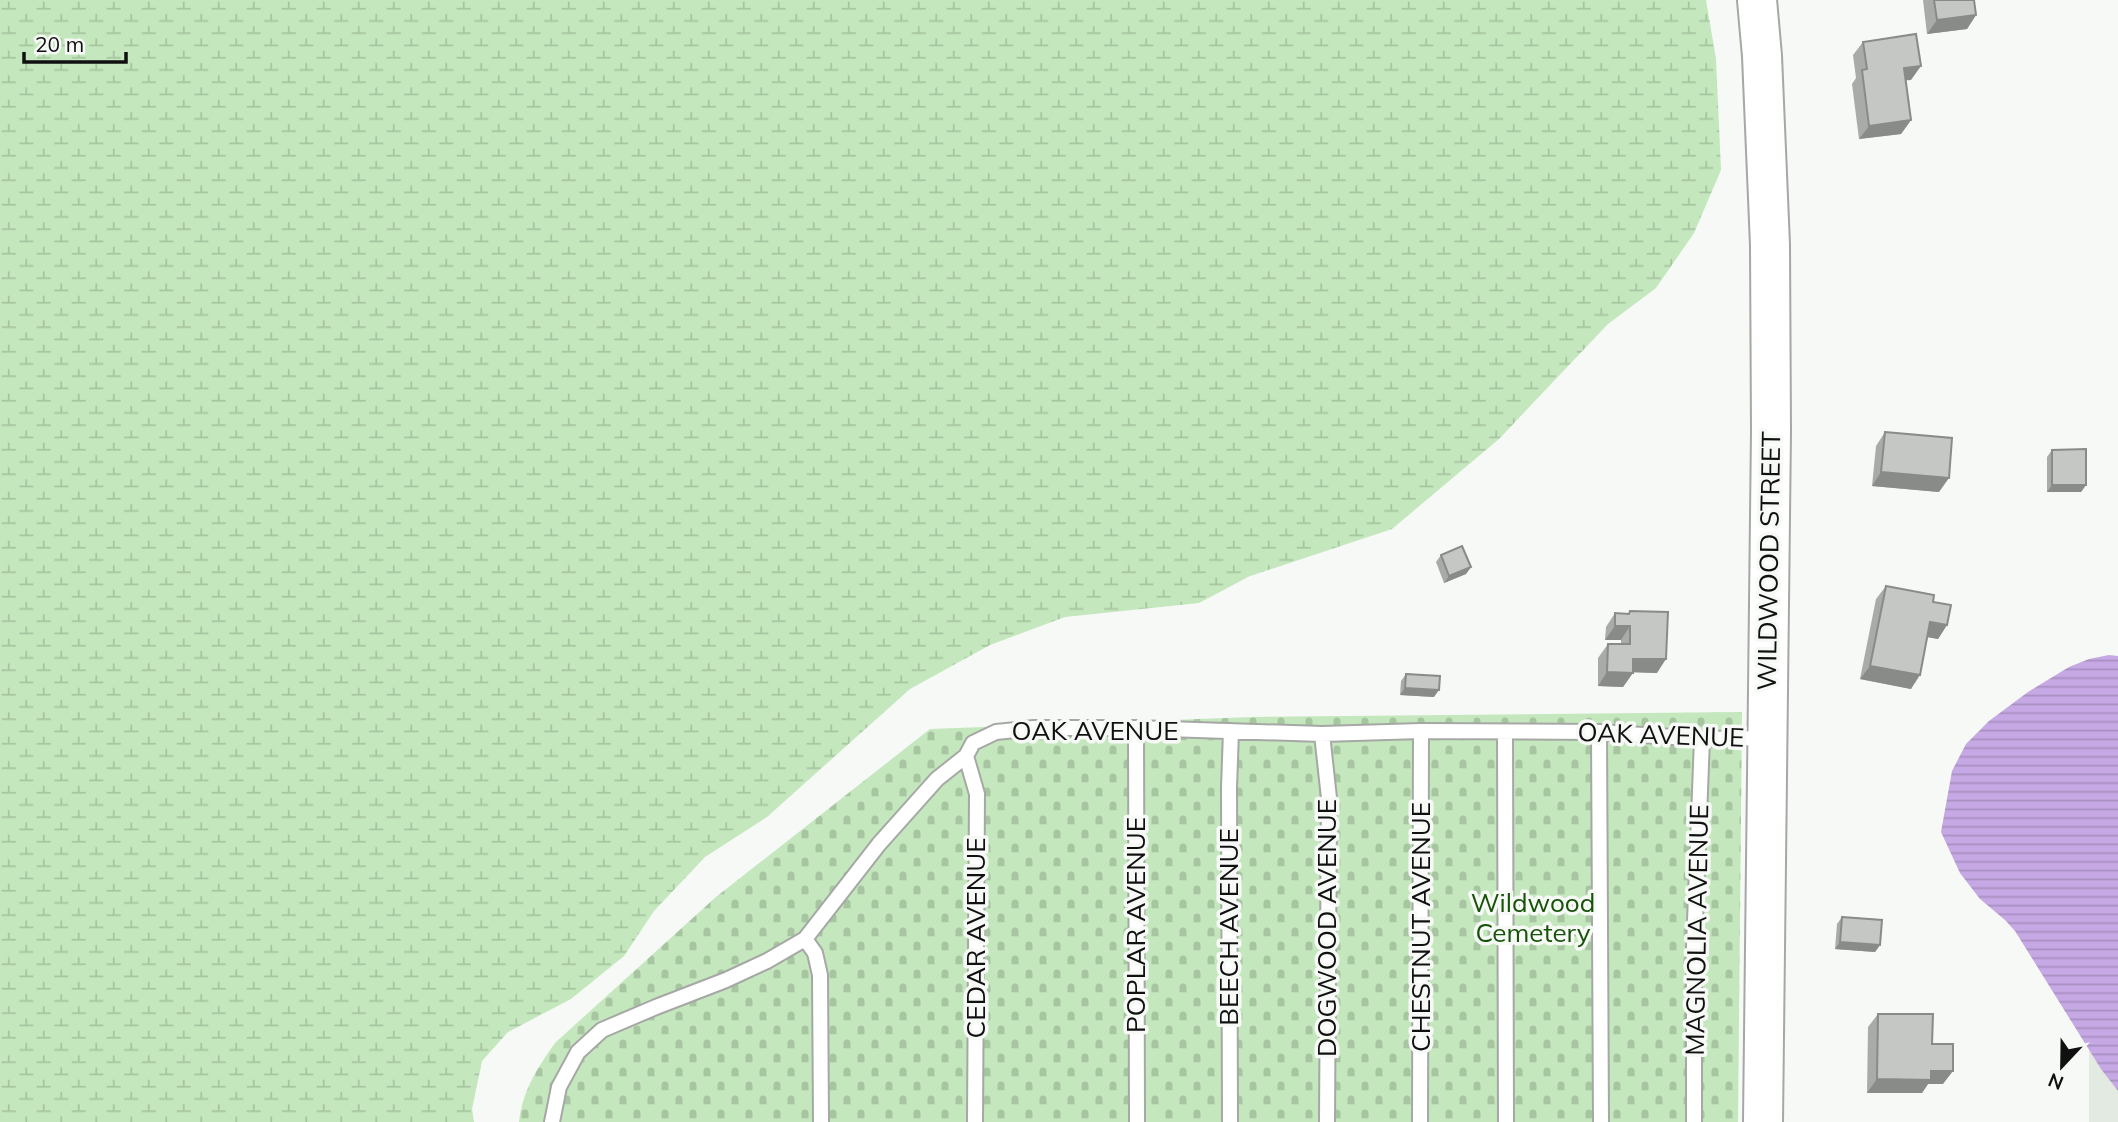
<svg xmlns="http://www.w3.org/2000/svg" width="2118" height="1122" font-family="Mulish,sans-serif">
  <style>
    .built { fill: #e2eae1 }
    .wetland { fill: url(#wetland-marsh) }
    .cemetery { fill: url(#cemetery-stones) }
    .water { fill: url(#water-rules) }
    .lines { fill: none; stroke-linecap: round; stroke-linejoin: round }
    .lane-casing { stroke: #a5a8a4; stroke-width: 18 }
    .secondary-casing { stroke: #a5a8a4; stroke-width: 42 }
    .lane { stroke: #fff; stroke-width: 14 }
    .secondary { stroke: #fff; stroke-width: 38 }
    .wall { fill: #a9aba9 }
    .shaded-wall { fill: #898b89 }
    .building { fill: #c4c7c4; stroke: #898b89; stroke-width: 2 }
    .labels { text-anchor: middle; stroke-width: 7; stroke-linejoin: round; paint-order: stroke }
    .street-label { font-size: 26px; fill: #0f100f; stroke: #f6f9f5 }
    .park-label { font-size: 26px; fill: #165207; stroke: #f6f9f5 }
  </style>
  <defs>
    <pattern id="wetland-marsh" width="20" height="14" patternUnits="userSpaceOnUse" patternTransform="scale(1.75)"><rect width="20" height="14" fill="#c4e7bd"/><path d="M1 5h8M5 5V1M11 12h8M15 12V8" fill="none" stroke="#a7c5a1"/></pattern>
    <pattern id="cemetery-stones" width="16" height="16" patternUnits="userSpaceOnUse" patternTransform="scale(1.75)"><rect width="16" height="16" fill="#c4e7bd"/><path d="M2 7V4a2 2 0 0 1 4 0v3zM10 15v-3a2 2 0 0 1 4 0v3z" fill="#a7c5a1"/></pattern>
    <pattern id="water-rules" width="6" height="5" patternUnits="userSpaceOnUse" patternTransform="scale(1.75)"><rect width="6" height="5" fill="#c6a8e4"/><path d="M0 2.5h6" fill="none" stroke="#a990c2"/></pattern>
  </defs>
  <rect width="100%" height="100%" fill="#f6f9f5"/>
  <path class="built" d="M2089,935L2118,940V1122H2089Z"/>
  <path class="wetland" d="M0,0H1706L1716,59L1721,170L1694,233L1656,288L1608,324L1499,439L1392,529L1250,576L1199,603L1065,617L990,645L910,689L767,817L705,857L654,911L624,956L571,999L508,1032L482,1061L472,1109L474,1122H0Z"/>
  <path class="cemetery" d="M1742,712L1738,1122H519C522,1092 538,1066 556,1042L716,897L930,729L1253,717Z"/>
  <path class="water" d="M2109,655L2118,656V1091L2101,1069L2015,931L2005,920L1980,899L1960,873L1941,832L1952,771L1966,744L1989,721L2028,692L2069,667L2089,659Z"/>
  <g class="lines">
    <defs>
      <path id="lane" d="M1136,728L1137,1122
        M1505,732L1506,1122
        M1599,732L1601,1122
        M1322,734L1329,798L1327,1122
        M966,756L977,794L975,1122
        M805,939L815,953L820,975L821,1122
        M552,1122L559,1087L578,1052L602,1030L656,1007L726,980L767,961L805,939L879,844L937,779L966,756L973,743L996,732L1034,728H1136L1322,734L1421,731L1599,732L1702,739L1765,738
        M1230,1122L1229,788L1231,731
        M1420,1122L1421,731
        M1694,1122V947L1702,739"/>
      <path id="secondary" d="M1757,0L1762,56L1770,245L1771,431L1763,1122"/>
    </defs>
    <use href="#lane" class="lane-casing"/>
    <use href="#secondary" class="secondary-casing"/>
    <use href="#lane" class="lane"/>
    <use href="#secondary" class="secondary"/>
  </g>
  <path class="wall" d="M1923,0H1974L1976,15L1967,29L1927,34Z
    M1863,42L1911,80H1906L1911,120L1901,134L1859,139L1852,84L1856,78L1853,55Z
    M1885,432L1939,492L1872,486L1876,446Z
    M2052,450L2086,485L2081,492H2047V457Z
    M1441,555L1471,567L1466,574L1444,583L1436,562Z
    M1886,586L1933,602L1947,625L1938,639L1928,637L1911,689L1860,679L1876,599Z
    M1630,611L1657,673L1633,672L1623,687L1598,686V658L1608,644H1621V640H1605L1606,627L1615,613L1628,614Z
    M1406,674L1434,697L1400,695L1401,681Z
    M1842,917L1880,945L1875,952L1835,949L1837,924Z
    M1878,1014L1932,1044L1943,1084H1928L1922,1093H1867L1868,1027Z"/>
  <path class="shaded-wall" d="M1976,15L1967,29L1927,34L1937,20Z
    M1921,66L1911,80L1895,81L1904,68Z
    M1911,120L1901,134L1859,139L1869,126Z
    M1881,472L1949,478L1939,492L1872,486Z
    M2052,485H2086L2081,492H2047Z
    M1471,567L1466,574L1444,583L1449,576Z
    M1930,622L1947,625L1938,639L1921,636Z
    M1615,626H1630L1621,640H1605Z
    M1633,659H1666L1657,673L1623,672Z
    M1870,666L1920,675L1911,689L1860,679Z
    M1607,672L1633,673L1623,687L1598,686Z
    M1405,688L1439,690L1434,697L1400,695Z
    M1840,942L1880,945L1875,952L1835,949Z
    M1931,1071H1953L1943,1084H1928L1922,1093H1867L1877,1079Z"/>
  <path class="building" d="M1934,0H1974L1976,15L1937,20Z
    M1916,34L1921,66L1904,68L1911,120L1869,126L1862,70L1867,69L1863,42Z
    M1885,432L1952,438L1949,478L1881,472Z
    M2086,449V485H2052V450Z
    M1462,546L1471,567L1449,576L1441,555Z
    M1886,586L1934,595L1933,602L1951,605L1947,625L1930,622L1920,675L1870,666Z
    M1630,611L1668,612L1666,659H1633V673L1607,672L1608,644H1630V626H1615V613L1629,614Z
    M1406,674L1440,676L1439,690L1405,688Z
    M1842,917L1882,920L1880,945L1840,942Z
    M1878,1014H1933L1932,1044H1953V1071H1931V1080L1877,1079Z"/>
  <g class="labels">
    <g class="street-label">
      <text transform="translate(1769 561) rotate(-89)" y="9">WILDWOOD STREET</text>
      <text x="1095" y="740">OAK AVENUE</text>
      <text transform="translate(1661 735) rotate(2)" y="9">OAK AVENUE</text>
      <text transform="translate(1136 925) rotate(-90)" y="9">POPLAR AVENUE</text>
      <text transform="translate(1229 927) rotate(-90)" y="9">BEECH AVENUE</text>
      <text transform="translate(1421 927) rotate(-90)" y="9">CHESTNUT AVENUE</text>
      <text transform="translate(1327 928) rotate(-90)" y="9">DOGWOOD AVENUE</text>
      <text transform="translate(1697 930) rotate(-89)" y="9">MAGNOLIA AVENUE</text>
      <text transform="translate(976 938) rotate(-90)" y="9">CEDAR AVENUE</text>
    </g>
    <g class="park-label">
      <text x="1533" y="912">Wildwood<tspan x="1533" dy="30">Cemetery</tspan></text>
    </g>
  </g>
  <g transform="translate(2062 1066) rotate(202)" stroke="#f6f9f5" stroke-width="5" paint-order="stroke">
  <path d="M0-5L12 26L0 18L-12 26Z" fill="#0f100f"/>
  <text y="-10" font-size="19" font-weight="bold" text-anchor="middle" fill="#0f100f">N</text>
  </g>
  <path d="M24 52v10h102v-10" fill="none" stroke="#0f100f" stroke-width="3.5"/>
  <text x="35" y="52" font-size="21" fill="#0f100f" stroke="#f6f9f5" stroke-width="5" paint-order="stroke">20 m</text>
</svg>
